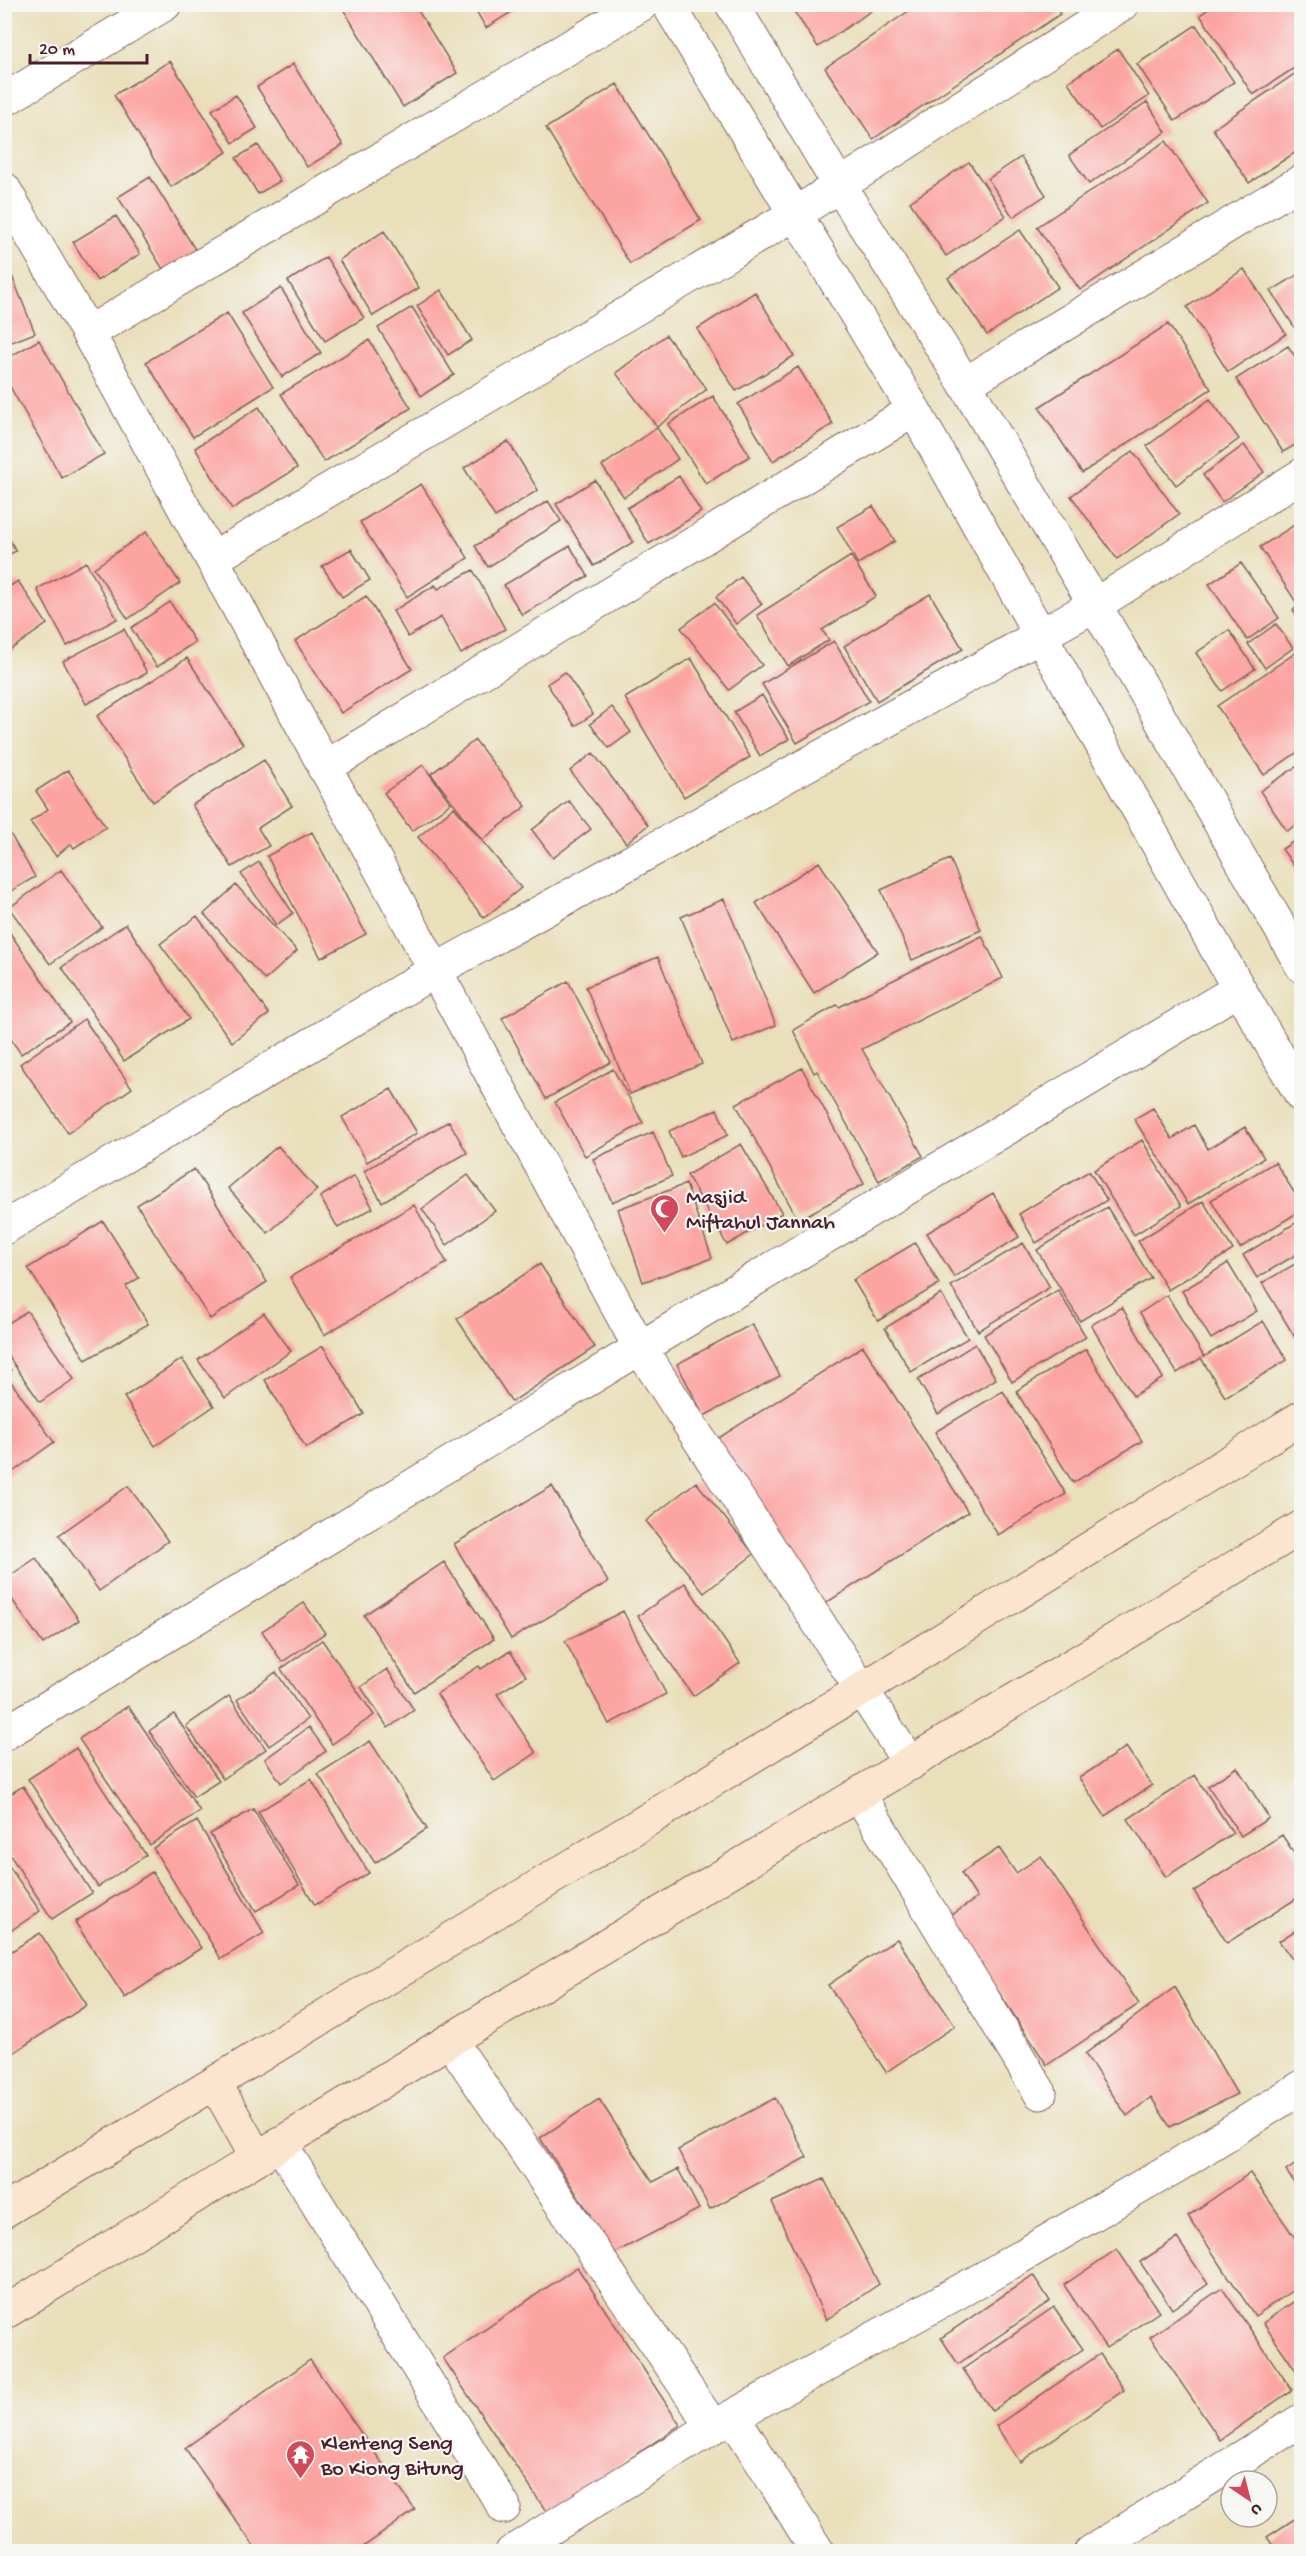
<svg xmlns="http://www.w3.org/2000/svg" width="1306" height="2556" font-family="'Gochi Hand',sans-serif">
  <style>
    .building { fill: #fca4a2 }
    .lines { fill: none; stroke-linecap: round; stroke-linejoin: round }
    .street-casing { stroke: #82625d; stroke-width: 35 }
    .secondary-casing { stroke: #82625d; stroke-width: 35 }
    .street { stroke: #fff; stroke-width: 33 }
    .secondary { stroke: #fbe5cf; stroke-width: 33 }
    .labels { text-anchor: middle; stroke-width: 4.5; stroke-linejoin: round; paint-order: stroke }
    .poi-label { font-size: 22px; fill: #4a1f2b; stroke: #f6f6f2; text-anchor: start }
  </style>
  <rect width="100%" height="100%" fill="#f6f6f2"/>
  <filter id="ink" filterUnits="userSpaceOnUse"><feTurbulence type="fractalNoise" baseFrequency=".0167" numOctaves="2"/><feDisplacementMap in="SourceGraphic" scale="12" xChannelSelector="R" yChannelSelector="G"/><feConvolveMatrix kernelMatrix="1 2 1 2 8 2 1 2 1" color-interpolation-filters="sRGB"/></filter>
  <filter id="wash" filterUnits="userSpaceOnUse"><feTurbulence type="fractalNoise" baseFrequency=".008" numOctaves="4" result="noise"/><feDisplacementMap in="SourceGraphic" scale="24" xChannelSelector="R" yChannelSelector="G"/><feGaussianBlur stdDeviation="1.35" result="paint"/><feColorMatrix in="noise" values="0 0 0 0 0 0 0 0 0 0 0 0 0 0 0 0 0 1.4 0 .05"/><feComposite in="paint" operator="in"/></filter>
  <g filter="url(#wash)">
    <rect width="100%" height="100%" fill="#e9dfba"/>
    <g id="blocks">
      <path class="building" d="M340,4H414L457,73L403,107Z
        M472,4H524L486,28Z
        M789,4H881L818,47Z
        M919,4H1054L1060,14L873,139L825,68Z
        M1216,4H1287L1302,25V63L1253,95L1200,15Z
        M1196,25L1234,82L1175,121L1137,64Z
        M1118,49L1149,96L1100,129L1068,82Z
        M170,61L227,152L171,187L114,95Z
        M293,64L343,145L307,167L257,87Z
        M1302,69V148L1249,183L1213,129Z
        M617,84L701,220L630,264L546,128Z
        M236,95L257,128L233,143L212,110Z
        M1147,102L1166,132L1089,184L1069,155Z
        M1166,141L1208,203L1080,290L1037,227Z
        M258,145L280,181L258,194L236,158Z
        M1021,157L1046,195L1013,217L988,179Z
        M969,162L1006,216L946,256L910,202Z
        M150,177L198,254L166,274L118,197Z
        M116,216L140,254L97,281L73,242Z
        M1020,230L1058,287L987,335L948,278Z
        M384,231L419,288L373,316L339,260Z
        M326,257L364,318L325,341L288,281Z
        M1244,269L1286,334L1228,372L1187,307Z
        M1302,272V339L1271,291Z
        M12,276L35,333L4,345V279Z
        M281,288L321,353L282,377L242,313Z
        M441,290L472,340L448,355L417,306Z
        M755,292L794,356L736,391L697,329Z
        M412,307L454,375L421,396L378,328Z
        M227,313L273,387L193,437L146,362Z
        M1168,324L1211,389L1082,473L1039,407Z
        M666,335L707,389L657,427L616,373Z
        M39,340L104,454L62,478L4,376V360Z
        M369,340L411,408L324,462L281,394Z
        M1288,346L1302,367V441L1283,452L1236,379Z
        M798,367L833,424L773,461L738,404Z
        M713,396L750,456L706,484L668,424Z
        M1210,399L1239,439L1176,485L1147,446Z
        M259,407L297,468L232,509L195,448Z
        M657,428L678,459L624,497L602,466Z
        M508,441L538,490L495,517L464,468Z
        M1244,445L1264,472L1222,502L1203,475Z
        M1133,451L1179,514L1117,559L1071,496Z
        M679,476L701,512L649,544L627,508Z
        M595,480L633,542L594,566L556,504Z
        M421,484L468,558L407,597L360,522Z
        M548,501L561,521L488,567L475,546Z
        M873,506L895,541L858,564L837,527Z
        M1302,520V598L1296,602L1260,547Z
        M4,530L16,551L4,557Z
        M146,532L180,583L128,619L94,568Z
        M570,546L588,576L522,615L504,585Z
        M351,549L370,580L342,597L322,566Z
        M851,556L876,596L822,630L829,640L788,666L757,615Z
        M86,562L117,619L67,646L37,589Z
        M1241,563L1279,618L1247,640L1209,584Z
        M473,570L505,629L461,654L441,617L408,637L393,611L435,585L438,589Z
        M741,577L762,604L736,624L716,597Z
        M18,581L47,624L4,654V590Z
        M930,594L963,649L877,701L844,646Z
        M366,596L412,669L341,713L295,641Z
        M170,602L195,642L157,667L131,628Z
        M714,603L762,665L729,690L681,628Z
        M1302,604V623L1293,610Z
        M1276,624L1293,648L1265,668L1248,644Z
        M124,629L147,673L86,704L63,661Z
        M1229,630L1255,669L1222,691L1196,653Z
        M834,641L869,701L797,743L762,684Z
        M1297,652L1302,658V749L1264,775L1217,706Z
        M187,658L243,744L153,802L97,716Z
        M691,658L750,757L684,797L625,698Z
        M565,672L593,714L575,726L547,684Z
        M762,695L789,739L760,756L734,712Z
        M612,707L631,732L609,748L590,724Z
        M475,740L526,806L482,840L431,774Z
        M593,753L648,825L626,843L570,771Z
        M264,760L292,806L258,828L269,846L232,867L192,805Z
        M1302,763V821L1287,831L1260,791Z
        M423,765L451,803L412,831L384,793Z
        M68,770L106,827L74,848L71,844L56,856L30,822L48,809L36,791Z
        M569,801L591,829L553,858L532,830Z
        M454,807L521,888L484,918L418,837Z
        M4,823L35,877L4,895Z
        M312,832L366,934L321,958L267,856Z
        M1302,836V878L1282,849Z
        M950,859L981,930L912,960L881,890Z
        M259,862L293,913L276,925L241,874Z
        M819,862L878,952L814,993L756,903Z
        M61,870L102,927L50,964L9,908Z
        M236,885L297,951L265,980L204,914Z
        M724,899L776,1025L733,1043L681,917Z
        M197,916L269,1014L232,1042L160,944Z
        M4,924L70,1022L21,1054L4,1029Z
        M126,924L189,1019L124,1061L62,967Z
        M982,936L1003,978L862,1049L923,1156L879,1181L817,1071L814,1073L793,1030L837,1005L839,1007Z
        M658,957L702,1064L630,1094L586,987Z
        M568,981L611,1062L546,1099L502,1018Z
        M84,1019L132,1088L68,1133L20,1064Z
        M802,1068L864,1184L798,1220L736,1104Z
        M613,1069L643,1123L585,1156L555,1102Z
        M391,1089L417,1133L367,1162L342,1117Z
        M1153,1108L1172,1139L1194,1125L1208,1149L1245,1127L1264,1158L1188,1204L1134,1119Z
        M717,1109L728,1135L681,1157L669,1131Z
        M449,1121L467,1153L382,1202L364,1171Z
        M653,1132L672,1176L612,1202L593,1159Z
        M1142,1140L1181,1206L1134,1235L1094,1170Z
        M741,1144L782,1213L727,1245L687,1175Z
        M278,1146L317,1190L268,1233L228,1188Z
        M1275,1162L1302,1205V1210L1240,1248L1211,1200Z
        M194,1169L267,1282L210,1319L137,1205Z
        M1089,1171L1107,1200L1036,1243L1019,1214Z
        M468,1175L495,1211L447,1245L422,1209Z
        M354,1176L373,1208L338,1228L320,1197Z
        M686,1184L712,1258L643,1282L618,1209Z
        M993,1193L1019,1237L954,1277L927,1233Z
        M1203,1201L1233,1250L1168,1290L1138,1241Z
        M414,1205L447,1263L324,1335L290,1277Z
        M1107,1207L1151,1278L1080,1321L1037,1250Z
        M103,1221L139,1278L126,1286L148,1324L86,1360L28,1268Z
        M1297,1222L1302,1229V1251L1257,1278L1243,1255Z
        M915,1243L939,1284L878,1321L853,1280Z
        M1023,1243L1050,1287L978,1331L951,1286Z
        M1302,1260V1349L1262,1283Z
        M1228,1263L1257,1311L1211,1339L1182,1291Z
        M540,1264L595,1347L512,1402L457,1319Z
        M1058,1290L1086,1337L1012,1382L984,1335Z
        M941,1294L968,1338L911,1372L885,1328Z
        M1167,1295L1204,1357L1263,1321L1287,1360L1225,1397L1201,1358L1177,1373L1140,1313Z
        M1122,1307L1163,1378L1133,1396L1091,1325Z
        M27,1311L74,1379L40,1402L4,1350V1326Z
        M264,1313L291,1351L225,1398L198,1360Z
        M752,1324L780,1376L704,1416L677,1364Z
        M975,1344L996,1379L938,1414L918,1380Z
        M323,1346L364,1414L306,1448L265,1380Z
        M863,1346L968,1512L823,1605L717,1439Z
        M1086,1349L1142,1441L1073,1483L1016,1391Z
        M182,1359L214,1406L155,1446L124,1397Z
        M4,1362L11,1370L4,1375Z
        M9,1379L54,1442L7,1476L4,1473V1382Z
        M1003,1391L1066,1494L998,1535L935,1432Z
        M696,1482L754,1554L704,1593L646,1521Z
        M128,1486L168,1541L99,1591L59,1535Z
        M552,1486L608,1582L511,1639L454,1544Z
        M36,1558L79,1620L43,1644L4,1588V1580Z
        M444,1562L494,1639L414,1692L364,1615Z
        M685,1583L740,1663L693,1696L638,1616Z
        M304,1603L325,1633L282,1662L262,1631Z
        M623,1611L666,1694L609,1724L565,1641Z
        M322,1640L374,1715L332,1744L281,1669Z
        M510,1651L526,1676L497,1694L536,1753L494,1781L437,1694L479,1666L481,1669Z
        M387,1669L414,1710L388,1728L361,1687Z
        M276,1672L308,1719L269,1746L237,1700Z
        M229,1696L266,1749L223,1779L186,1726Z
        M128,1706L200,1811L150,1845L79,1739Z
        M174,1714L219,1781L194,1797L149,1731Z
        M309,1727L326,1751L281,1783L265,1759Z
        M370,1741L427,1829L375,1863L318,1774Z
        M1126,1747L1152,1785L1105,1816L1079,1778Z
        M76,1748L146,1855L98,1887L28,1779Z
        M1237,1767L1269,1818L1241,1836L1208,1786Z
        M1195,1775L1233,1833L1166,1877L1128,1819Z
        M311,1779L369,1873L315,1905L258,1812Z
        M23,1786L92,1893L52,1919L4,1846V1798Z
        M253,1809L299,1885L256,1911L210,1834Z
        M197,1821L264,1933L221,1959L153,1848Z
        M1282,1835L1302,1865V1895L1227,1943L1194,1891Z
        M999,1848L1016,1873L1041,1856L1139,2004L1047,2065L949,1917L977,1898L961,1873Z
        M4,1859L40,1911L4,1935Z
        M152,1872L201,1948L125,1998L75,1922Z
        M1302,1926V1973L1279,1941Z
        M40,1933L87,2005L4,2059V1956Z
        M897,1939L955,2026L886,2072L828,1985Z
        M1175,1987L1237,2094L1170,2127L1151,2097L1127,2116L1085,2054Z
        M775,2098L807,2157L710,2209L678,2150Z
        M599,2099L653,2182L678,2169L699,2209L605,2258L584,2218L590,2214L540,2138Z
        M1302,2160V2194L1286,2171Z
        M1250,2173L1302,2248V2284L1255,2316L1188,2216Z
        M824,2179L879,2284L826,2320L772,2202Z
        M1177,2238L1208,2284L1172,2309L1140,2262Z
        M1117,2249L1159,2312L1106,2348L1064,2285Z
        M577,2267L680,2425L548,2514L443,2358Z
        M1033,2275L1050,2301L958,2364L941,2338Z
        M1222,2288L1292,2390L1220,2440L1150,2337Z
        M1302,2296V2369L1297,2372L1263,2323Z
        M1054,2307L1083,2349L992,2411L963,2369Z
        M1100,2354L1124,2390L1020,2462L996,2426Z
        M310,2360L415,2510L356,2552H258L185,2448Z
        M1302,2514V2552H1277L1267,2537Z"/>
    </g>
  </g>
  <g filter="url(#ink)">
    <use href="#blocks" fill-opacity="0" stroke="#82625d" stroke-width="1.5"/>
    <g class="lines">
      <defs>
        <path id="street" d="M668,4L914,410L1239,989L1302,1096
          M732,4L839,185L965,384L1095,605L1302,966
          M4,100L165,4
          M4,189L88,333L212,559L640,1348L910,1764
          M88,333L642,4
          M965,384L1302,181
          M212,559L795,214L1122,4
          M324,768L914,410
          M4,1228L436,970L1095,605L1302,475
          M4,1734L640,1348L1239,989
          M859,1794L1040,2093
          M450,2040L713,2427
          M280,2143L504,2507
          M733,2416L818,2552
          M512,2552L713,2427L991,2274L1178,2165L1302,2087
          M1091,2552L1302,2420"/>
        <path id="secondary" d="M215,2083L257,2158
          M4,2211L861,1690L1302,1417
          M4,2313L450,2040L1302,1527"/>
      </defs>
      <use href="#street" class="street-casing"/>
      <use href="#secondary" class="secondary-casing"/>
      <use href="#street" class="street"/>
      <use href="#secondary" class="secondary"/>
    </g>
  </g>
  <defs>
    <symbol id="mosque-pin" viewBox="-11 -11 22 30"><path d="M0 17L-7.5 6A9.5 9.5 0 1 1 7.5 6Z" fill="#d1495b" stroke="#f6f6f2"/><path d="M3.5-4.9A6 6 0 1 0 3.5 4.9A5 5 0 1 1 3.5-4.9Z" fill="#fff"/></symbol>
    <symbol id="temple-pin" viewBox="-11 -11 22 30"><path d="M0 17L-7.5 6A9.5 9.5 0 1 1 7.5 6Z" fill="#d1495b" stroke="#f6f6f2"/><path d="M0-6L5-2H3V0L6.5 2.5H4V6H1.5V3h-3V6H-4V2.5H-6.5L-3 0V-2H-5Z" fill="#fff"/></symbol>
  </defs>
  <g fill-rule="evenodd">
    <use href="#mosque-pin" x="648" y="1192" width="33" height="45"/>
    <use href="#temple-pin" x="284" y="2438" width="33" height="45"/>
  </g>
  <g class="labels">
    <g class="poi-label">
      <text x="686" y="1203">Masjid<tspan x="686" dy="25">Miftahul Jannah</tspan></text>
      <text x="321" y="2449">Klenteng Seng<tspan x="321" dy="25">Bo Kiong Bitung</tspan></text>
    </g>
  </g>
  <rect width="1306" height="2556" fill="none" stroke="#f6f6f2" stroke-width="24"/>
  <g transform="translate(1249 2499) rotate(145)"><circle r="28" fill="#f6f6f2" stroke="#b1a0a2" stroke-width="1.5"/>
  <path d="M0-4.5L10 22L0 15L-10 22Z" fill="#d1495b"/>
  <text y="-9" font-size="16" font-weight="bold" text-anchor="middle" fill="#4a1f2b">U</text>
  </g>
  <path d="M30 54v9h117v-9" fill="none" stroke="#4a1f2b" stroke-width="3"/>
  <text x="39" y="54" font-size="18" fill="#4a1f2b" stroke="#f6f6f2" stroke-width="4.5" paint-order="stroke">20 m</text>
</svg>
